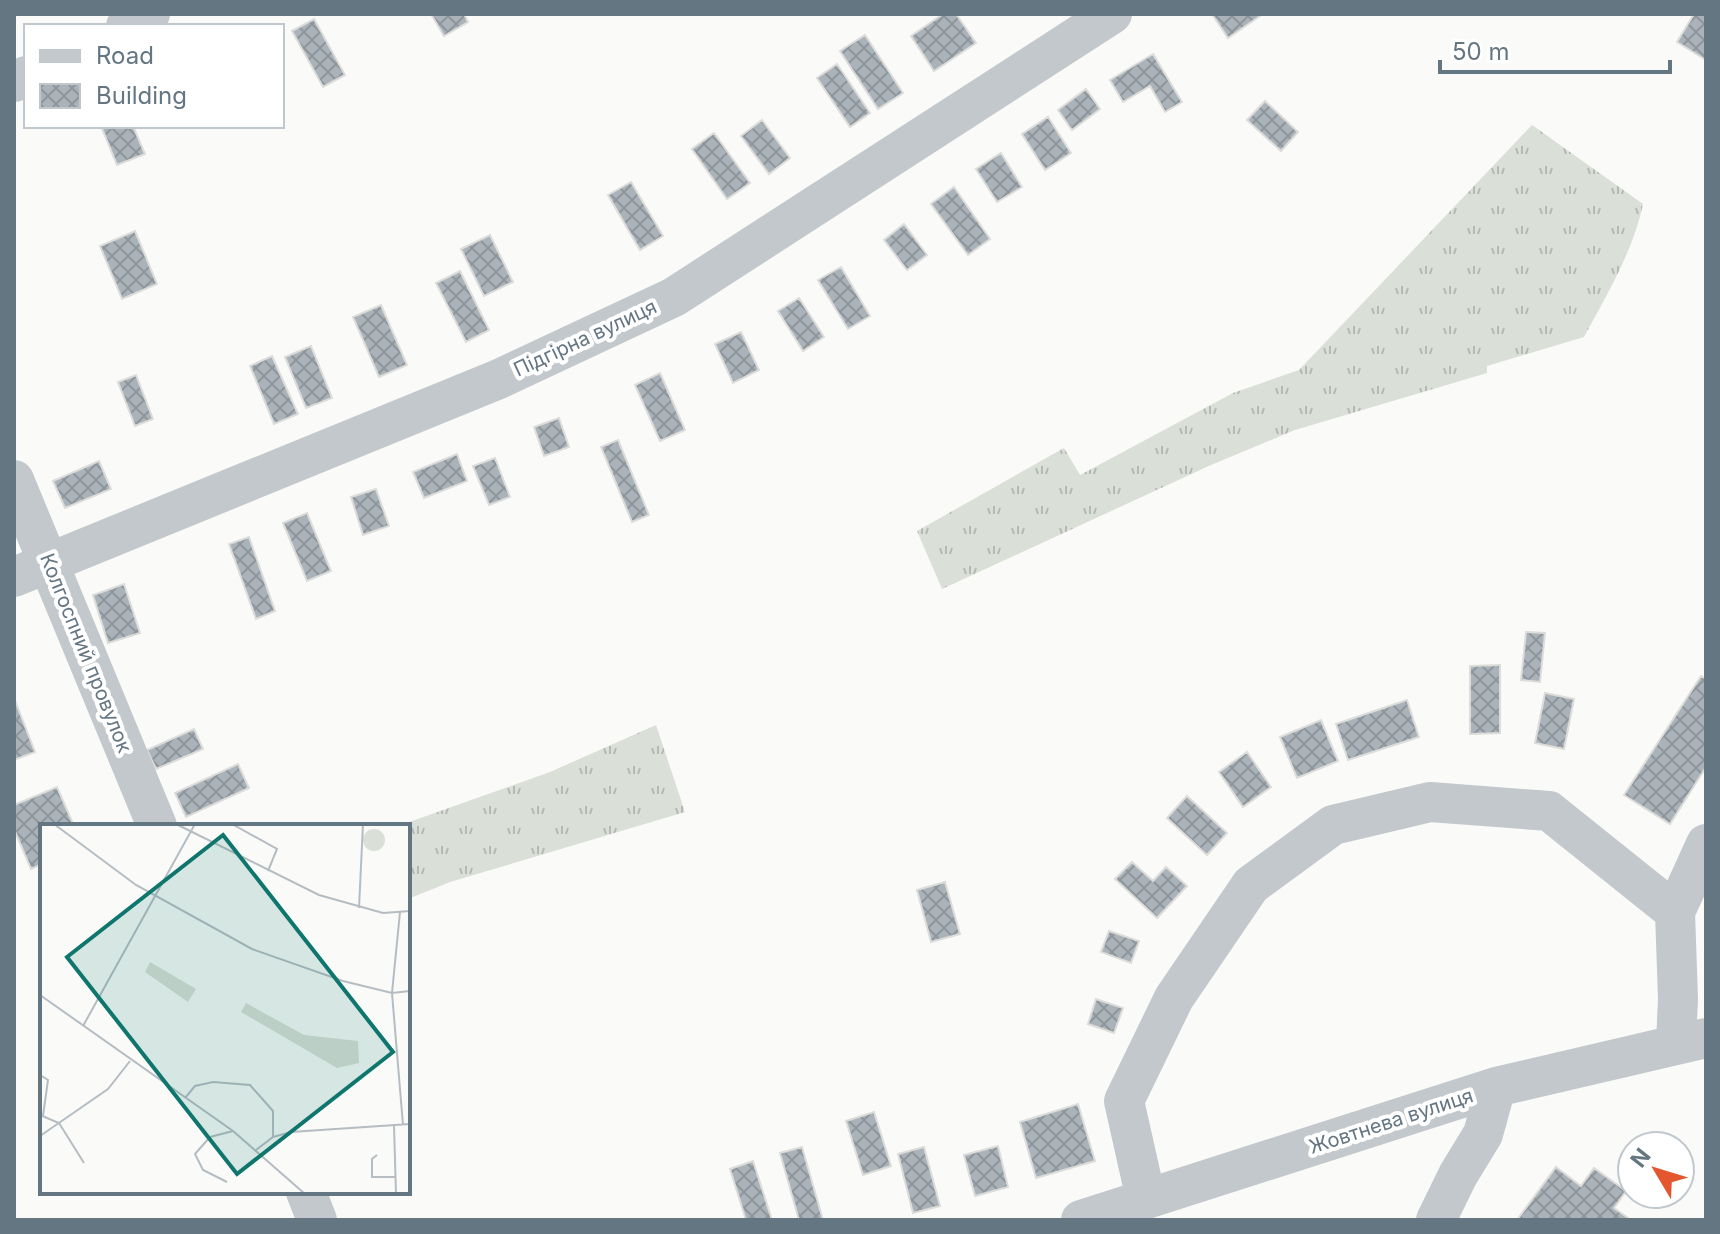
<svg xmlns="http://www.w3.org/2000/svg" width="1720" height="1234" font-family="Inter,sans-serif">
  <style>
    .grass { fill: url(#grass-tufts) }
    .building { fill: url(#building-cross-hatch); stroke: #dcdcda; stroke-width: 2 }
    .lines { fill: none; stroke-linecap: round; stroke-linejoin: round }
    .minor { stroke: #c3c8cc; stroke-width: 40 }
    .labels { text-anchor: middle; stroke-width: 8; stroke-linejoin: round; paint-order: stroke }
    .street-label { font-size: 20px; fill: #657683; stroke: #fff }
    .inset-road { fill: none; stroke: #b5bdc2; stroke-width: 2 }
    .view { fill: #0f766e; fill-opacity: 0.15; stroke: #0f766e; stroke-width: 4 }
    .inset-edge { fill: none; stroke: #657683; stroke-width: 4 }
  </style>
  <defs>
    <pattern id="grass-tufts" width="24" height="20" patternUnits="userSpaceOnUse" patternTransform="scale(2)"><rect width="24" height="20" fill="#dadfd7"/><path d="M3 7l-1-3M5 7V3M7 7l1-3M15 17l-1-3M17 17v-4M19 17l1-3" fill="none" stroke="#b4b9b4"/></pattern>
    <pattern id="building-cross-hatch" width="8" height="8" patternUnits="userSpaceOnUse" patternTransform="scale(2)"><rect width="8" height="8" fill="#aab3b9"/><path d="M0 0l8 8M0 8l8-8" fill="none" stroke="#8e969c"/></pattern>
  </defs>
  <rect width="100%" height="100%" fill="#fafaf8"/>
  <path class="grass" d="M1532,125L1643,204C1633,252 1607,294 1584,337L1487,366V373L1295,430L1211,465L942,589L917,531L1064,448L1080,475L1233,393L1299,370Z
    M656,725L685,812L450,882L408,899V826H398L550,772Z"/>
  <path class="building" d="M431,14H464L468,22L444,36Z
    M943,14H956L976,43L934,71L911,36Z
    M1212,14H1259L1260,16L1228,38Z
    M1694,14H1706V60L1677,42Z
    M314,19L345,75L323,87L292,31Z
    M865,35L903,93L878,109L840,51Z
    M1153,54L1182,102L1165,112L1150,86L1123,102L1110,80Z
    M837,64L870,113L850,127L817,78Z
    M1086,89L1100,109L1072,130L1058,110Z
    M1265,101L1298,132L1281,151L1247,120Z
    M1048,117L1071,153L1045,170L1022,134Z
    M762,120L790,158L769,174L741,136Z
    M101,126H133L145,154L117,165Z
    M714,133L750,183L727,199L692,149Z
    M1001,153L1022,187L997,202L976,169Z
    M631,182L663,236L640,250L608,195Z
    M954,187L990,239L968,255L931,204Z
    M904,224L927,255L907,270L884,240Z
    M135,231L157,284L122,299L100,246Z
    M490,235L513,282L484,296L461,249Z
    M841,267L870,316L848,329L818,280Z
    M460,271L489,330L466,342L436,283Z
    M799,298L824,337L803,351L778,311Z
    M381,305L407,365L379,377L353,317Z
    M741,332L759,370L733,383L715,344Z
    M311,346L332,398L306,408L285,357Z
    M272,356L298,414L274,424L250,366Z
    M660,373L685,430L660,441L635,385Z
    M136,375L153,419L135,426L118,382Z
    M559,418L569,447L544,456L534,427Z
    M618,440L649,515L632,522L601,447Z
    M457,454L467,481L424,498L413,472Z
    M495,458L510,497L489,505L473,466Z
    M99,461L111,489L65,508L53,481Z
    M376,489L389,526L363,535L351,497Z
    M307,513L331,571L307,581L283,523Z
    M249,537L275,611L256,619L229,544Z
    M124,584L140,633L108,643L93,595Z
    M1526,632L1545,633L1540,682L1521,680Z
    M1500,665V733L1470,734V666Z
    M1701,676L1706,679V767L1670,824L1624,795Z
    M1545,693L1574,699L1564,749L1535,743Z
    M14,698L35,752L14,760Z
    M1407,700L1419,737L1348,760L1336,724Z
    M1321,720L1338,761L1297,778L1280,737Z
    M194,729L203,749L156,769L147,750Z
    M1247,752L1271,787L1243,807L1219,772Z
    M238,764L249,788L186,817L175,793Z
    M57,787L74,826H42V864L31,869L14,829V805Z
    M1187,796L1227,833L1207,855L1167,818Z
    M1132,862L1153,881L1166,867L1187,886L1157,918L1115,879Z
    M945,882L960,934L931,942L917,890Z
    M1109,931L1139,941L1131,963L1101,952Z
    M1096,999L1123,1008L1114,1033L1088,1024Z
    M1078,1104L1095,1161L1036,1178L1020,1122Z
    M874,1112L891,1166L863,1175L846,1121Z
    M998,1146L1008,1187L975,1196L964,1155Z
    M802,1147L823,1220H799L780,1153Z
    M924,1147L940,1206L913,1213L898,1154Z
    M753,1161L772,1220H746L730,1169Z
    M1556,1167L1581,1186L1594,1168L1626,1191L1614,1208L1631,1220H1517Z"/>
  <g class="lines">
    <path class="minor" d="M126,26L150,14
      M14,82L26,76
      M14,480L157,826
      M14,577L499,379L674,297L1112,14
      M1676,1043L1678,999L1675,912L1706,844
      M306,1192L317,1220
      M1146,1199L1124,1101L1174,998L1251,885L1333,825L1430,802L1549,811L1675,912
      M1081,1220L1496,1087L1706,1038
      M1436,1220L1458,1175L1483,1134L1496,1087"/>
  </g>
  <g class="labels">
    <g class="street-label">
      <text transform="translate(585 338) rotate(-25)" y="7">Підгірна вулиця</text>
      <text transform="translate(86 653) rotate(68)" y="7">Колгоспний провулок</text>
      <text transform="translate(1391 1121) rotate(-18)" y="7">Жовтнева вулиця</text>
    </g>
  </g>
  <g transform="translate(40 824)">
    <rect width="370" height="370" fill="#fafaf8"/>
    <path d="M323 16a11 11 0 1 1 22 0a11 11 0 1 1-22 0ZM110,138L156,165L148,178L105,148ZM206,179L264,211L318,217L319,239L297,244L201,188Z" fill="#dadfd7"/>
    <path class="inset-road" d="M14,0L96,61L212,125L303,157L352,169L370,167M136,0L279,71L343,89L370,87M192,0L237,25L228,47M319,84L323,0M360,88L352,169L363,301M0,171L193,307L265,370M43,202L155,0M0,251L8,256L3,292M145,274L155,262L173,258L210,261L233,287V313M0,291L19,299L44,339M354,302L356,370M0,312L68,265L90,237M216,326L233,313L251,308L370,300M337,331L332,335V353H355M187,358L163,346L155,330L170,313L193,307"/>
    <path class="view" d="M183,11L353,228L197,350L27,133Z"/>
    <rect width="370" height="370" class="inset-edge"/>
  </g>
  <rect width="1720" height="1234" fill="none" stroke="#657683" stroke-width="32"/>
  <rect x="24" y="24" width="260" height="104" fill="#ffffff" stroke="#c1c8cd" stroke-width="2"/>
  <rect x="40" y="50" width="40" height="12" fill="#c3c8cc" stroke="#c1c8cd" stroke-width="2"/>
  <text x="96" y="64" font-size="24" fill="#657683">Road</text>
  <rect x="40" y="84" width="40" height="24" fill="url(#building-cross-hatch)" stroke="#c1c8cd" stroke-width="2"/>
  <text x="96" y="104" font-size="24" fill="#657683">Building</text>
  <g transform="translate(1656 1170) rotate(308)"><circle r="38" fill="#ffffff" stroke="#c1c8cd" stroke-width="2"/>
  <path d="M0-6L14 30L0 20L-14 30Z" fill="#e4572e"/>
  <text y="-12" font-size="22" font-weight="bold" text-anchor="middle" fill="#657683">N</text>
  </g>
  <path d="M1440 60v12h230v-12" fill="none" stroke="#657683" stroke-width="4"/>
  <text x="1452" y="60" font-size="24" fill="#657683" stroke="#ffffff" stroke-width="6" paint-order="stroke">50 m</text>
</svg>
